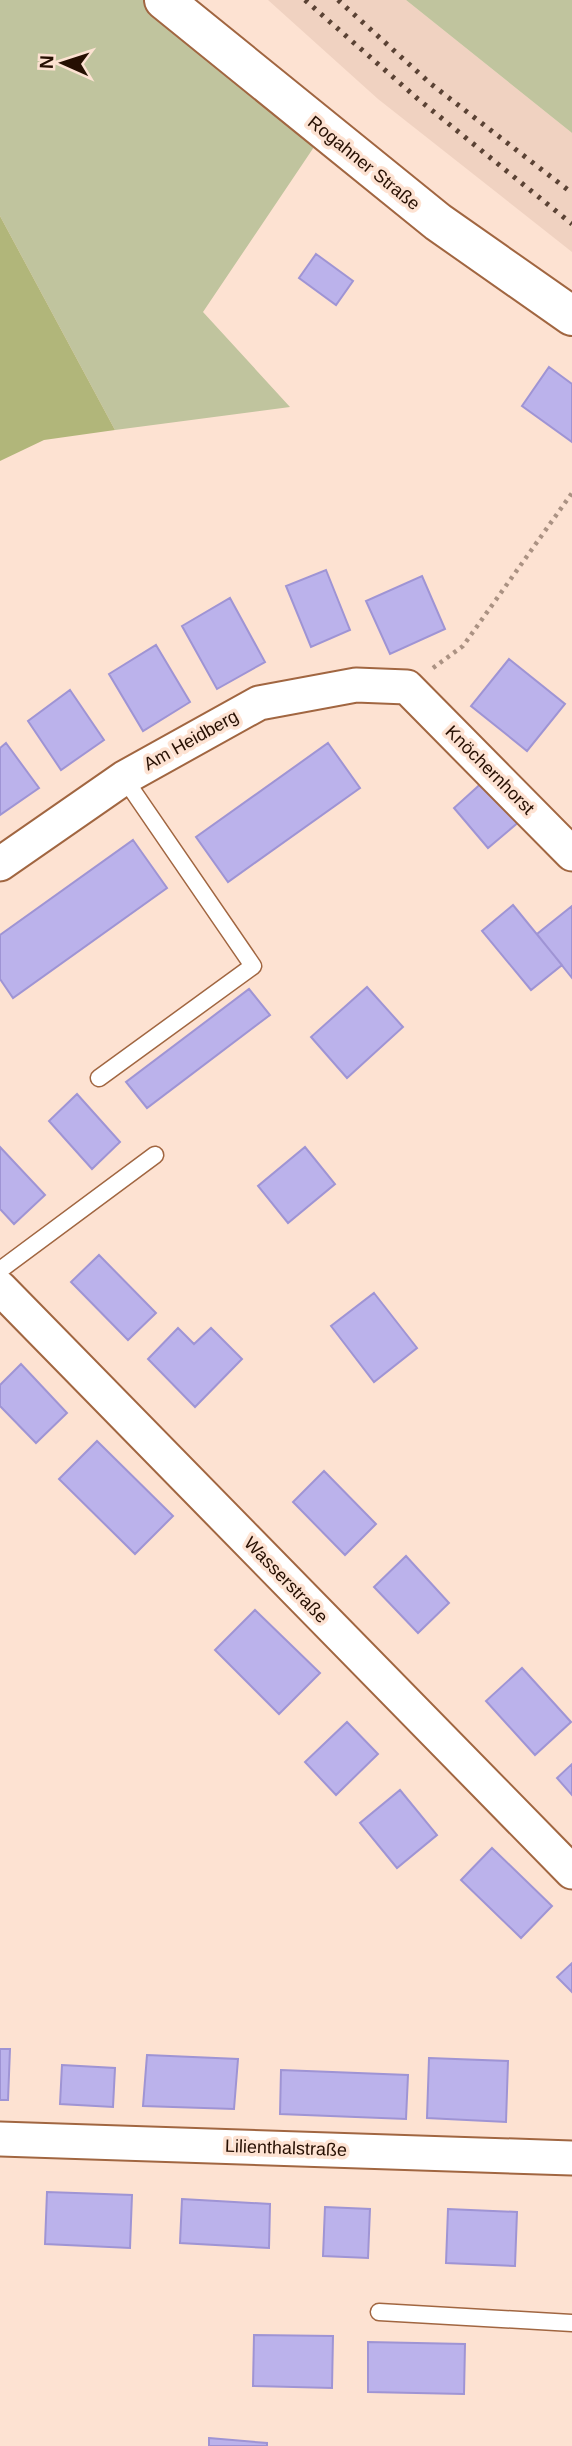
<svg xmlns="http://www.w3.org/2000/svg" width="572" height="2446" font-family="Arial,sans-serif">
  <style>
    .built { fill: #f0d2c1 }
    .green { fill: #c0c49e }
    .forest { fill: #b1b67a }
    .building { fill: #bbb2eb; stroke: #9f94d4; stroke-width: 2 }
    .lines { fill: none; stroke-linecap: round; stroke-linejoin: round }
    .service-casing { stroke: #a16641; stroke-width: 19 }
    .minor-casing { stroke: #a16641; stroke-width: 37 }
    .tertiary-casing { stroke: #a16641; stroke-width: 42 }
    .path { stroke: #ab9283; stroke-width: 4.5; stroke-dasharray: 3.5 5; stroke-linecap: butt }
    .service { stroke: #fff; stroke-width: 16 }
    .minor { stroke: #fff; stroke-width: 33 }
    .tertiary { stroke: #fff; stroke-width: 38 }
    .rail { stroke: #5a4234; stroke-width: 5; stroke-dasharray: 3.5 7; stroke-linecap: butt }
    .labels { text-anchor: middle; stroke-width: 7; stroke-linejoin: round; paint-order: stroke }
    .street-label { font-size: 18px; fill: #260f02; stroke: #fde2d2 }
  </style>
  <rect width="100%" height="100%" fill="#fde2d2"/>
  <path class="built" d="M268,0H406L572,133V252L378,99Z"/>
  <path class="green" d="M0,0H157L314,147L203,312L290,407L115,430L0,216Z
    M406,0H572V133Z"/>
  <path class="forest" d="M0,216L115,430L44,440L0,461Z"/>
  <path class="building" d="M316,254L353,281L336,305L299,278Z
    M549,367L572,384V442L522,406Z
    M326,570L350,630L311,647L286,586Z
    M422,576L445,629L390,654L366,601Z
    M230,598L265,662L217,689L182,626Z
    M156,645L190,702L143,731L109,674Z
    M509,659L565,704L527,751L471,706Z
    M70,690L104,740L61,770L28,721Z
    M6,743L39,788L0,815V748Z
    M328,743L360,788L228,882L196,837Z
    M485,780L520,821L488,848L454,808Z
    M133,840L167,888L13,998L0,979V935Z
    M513,905L562,965L531,990L482,931Z
    M572,906V978L537,934Z
    M367,987L403,1027L347,1078L311,1037Z
    M249,989L270,1015L147,1108L126,1082Z
    M77,1094L120,1142L92,1169L49,1121Z
    M0,1147L45,1195L14,1224L0,1209Z
    M305,1147L335,1184L288,1223L258,1186Z
    M99,1255L156,1313L128,1340L71,1282Z
    M374,1293L417,1348L374,1382L331,1326Z
    M178,1328L194,1344L211,1328L242,1359L195,1407L148,1359Z
    M21,1364L67,1413L36,1443L0,1406V1385Z
    M97,1441L173,1516L135,1554L59,1479Z
    M324,1471L376,1524L345,1555L293,1502Z
    M406,1556L449,1603L418,1633L374,1587Z
    M255,1610L320,1673L279,1714L215,1650Z
    M522,1668L571,1722L535,1755L486,1701Z
    M347,1722L378,1754L336,1795L305,1762Z
    M572,1764V1795L557,1778Z
    M400,1790L437,1835L397,1868L360,1823Z
    M492,1848L552,1906L521,1938L461,1880Z
    M572,1963V1992L557,1977Z
    M0,2049H10L8,2100H0Z
    M147,2055L238,2059L234,2109L143,2106Z
    M429,2058L508,2061L506,2122L427,2118Z
    M62,2065L115,2068L113,2107L60,2104Z
    M281,2070L408,2075L406,2119L280,2114Z
    M47,2192L132,2195L130,2248L45,2244Z
    M182,2199L270,2204L269,2248L180,2243Z
    M325,2207L370,2209L368,2258L323,2256Z
    M448,2209L517,2212L515,2266L446,2263Z
    M254,2335L333,2336L332,2388L253,2386Z
    M368,2342L465,2344L464,2394L368,2392Z
    M209,2438L267,2443V2446H209Z"/>
  <g class="lines">
    <defs>
      <path id="service" d="M99,1078L253,966L124,778
        M0,1270L155,1155
        M379,2312L572,2323"/>
      <path id="minor" d="M0,864L124,778L259,703L356,685L407,687L572,854
        M0,1288L572,1872
        M0,2139L572,2158"/>
      <path id="tertiary" d="M164,0L438,222L572,316"/>
    </defs>
    <use href="#service" class="service-casing"/>
    <use href="#minor" class="minor-casing"/>
    <use href="#tertiary" class="tertiary-casing"/>
    <path class="path" d="M433,668L463,646L572,493"/>
    <use href="#service" class="service"/>
    <use href="#minor" class="minor"/>
    <use href="#tertiary" class="tertiary"/>
    <path class="rail" d="M305,0L418,99L572,224
      M338,0L431,84L572,193"/>
  </g>
  <g class="labels">
    <g class="street-label">
      <text transform="translate(364 163) rotate(39)" y="6">Rogahner Straße</text>
      <text transform="translate(191 740) rotate(-29)" y="6">Am Heidberg</text>
      <text transform="translate(490 770) rotate(45)" y="6">Knöchernhorst</text>
      <text transform="translate(286 1580) rotate(46)" y="6">Wasserstraße</text>
      <text transform="translate(286 2148) rotate(2)" y="6">Lilienthalstraße</text>
    </g>
  </g>
  <g transform="translate(63 63) rotate(273)" stroke="#fde2d2" stroke-width="5" paint-order="stroke">
  <path d="M0-5L12 26L0 18L-12 26Z" fill="#260f02"/>
  <text y="-10" font-size="19" font-weight="bold" text-anchor="middle" fill="#260f02">N</text>
  </g>
</svg>
